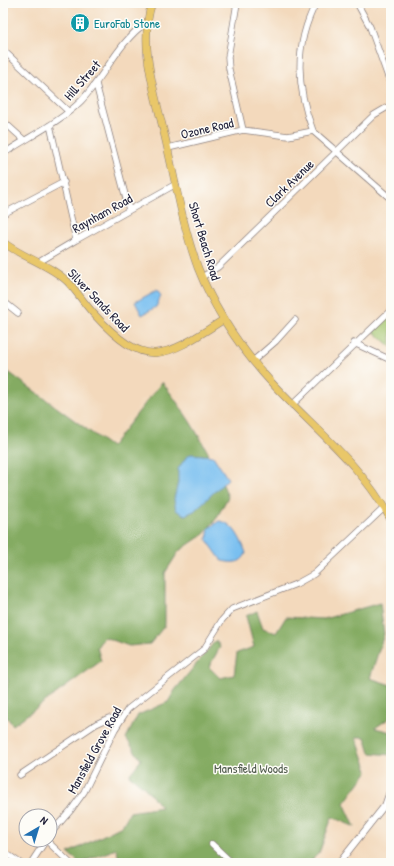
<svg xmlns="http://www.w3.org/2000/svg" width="394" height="866" font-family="'Patrick Hand',sans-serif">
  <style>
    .green { fill: #a5c66f; stroke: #647455 }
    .forest { fill: #84ab62; stroke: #53664e }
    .water { fill: #79bff0; stroke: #4e7096 }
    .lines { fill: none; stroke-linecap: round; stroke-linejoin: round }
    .minor-casing { stroke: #8a7e7c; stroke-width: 7 }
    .major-casing { stroke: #8a7e7c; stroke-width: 8 }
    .minor { stroke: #fff; stroke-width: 5.5 }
    .major { stroke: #e9c769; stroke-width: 7 }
    .labels { text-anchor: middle; stroke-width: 3; stroke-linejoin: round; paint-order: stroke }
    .culture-label { font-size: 13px; fill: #0d838f; stroke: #fdfcf7; text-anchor: start }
    .street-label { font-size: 13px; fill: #22223b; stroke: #fdfcf7 }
    .park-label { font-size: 13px; fill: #505b4d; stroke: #fdfcf7 }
  </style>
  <rect width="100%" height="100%" fill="#fdfcf7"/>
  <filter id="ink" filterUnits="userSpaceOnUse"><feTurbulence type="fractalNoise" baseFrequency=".025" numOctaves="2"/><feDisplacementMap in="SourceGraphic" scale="8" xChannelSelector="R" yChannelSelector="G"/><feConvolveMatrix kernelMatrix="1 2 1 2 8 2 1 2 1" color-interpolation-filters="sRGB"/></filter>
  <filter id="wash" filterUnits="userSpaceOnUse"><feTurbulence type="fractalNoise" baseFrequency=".012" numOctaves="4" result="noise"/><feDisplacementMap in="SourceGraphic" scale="16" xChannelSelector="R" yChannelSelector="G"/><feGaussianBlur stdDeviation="0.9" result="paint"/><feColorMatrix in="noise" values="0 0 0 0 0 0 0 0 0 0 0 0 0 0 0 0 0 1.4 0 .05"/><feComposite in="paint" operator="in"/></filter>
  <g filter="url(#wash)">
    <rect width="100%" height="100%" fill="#f3d9bc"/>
    <path class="green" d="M391,314V347L373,331Z"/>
    <path class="forest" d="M3,368L111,447L162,382C190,418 212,455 228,497L216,519L204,534L179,551L165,573V625L150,644L129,646L104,637L97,647L101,661L13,725L4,714L8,679L3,675Z
      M380,603L384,634L370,678L391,685V717L375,728L391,732V755L370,753L365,737H356L368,771L344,803L355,827L332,817L319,853L309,863H118L120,861L116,849L80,863L68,853L122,826L130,812L161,807L145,788L129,775L141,760L126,738L138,715L168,702L175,690L216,640L220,647L209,667L220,678L234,675L237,653L254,647L246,616L257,611L263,628L276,633L286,617L324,619Z"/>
    <path class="water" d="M157,290L161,296L156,307L142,315L135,302Z
      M191,454L213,456L228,479L194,511L185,515L176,510L174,499L178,483V469L187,456Z
      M219,521C234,522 242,542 246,553C242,564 232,563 222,561L207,540L209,528Z"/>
  </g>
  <g filter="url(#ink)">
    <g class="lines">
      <defs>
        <path id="minor" d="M237,3L228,57L229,69L243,130
          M357,3L370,27L391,85
          M3,50L68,111
          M96,84L129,210
          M3,121L24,140
          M50,125L76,240
          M313,131C296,87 294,45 316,3
          M168,148L243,130L288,136L313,131L391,199
          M3,154C28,137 59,123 81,101C105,76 119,41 147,22
          M3,214L64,182
          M39,262L76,240L176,184
          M202,277L218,267L374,115L391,105
          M3,301L18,313
          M354,343L391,360
          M253,361L276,341L295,320
          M292,405L391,310
          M20,775L96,724L109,718L119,721
          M50,834L71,810L84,792L115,729L128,709L204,649L222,620L232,609L296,584L314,574L384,508
          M46,840L70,863
          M212,844L232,863
          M3,851L20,863
          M31,863L46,840
          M339,863L385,805L391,788"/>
        <path id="major" d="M152,3C138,44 155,93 164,133C175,178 182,225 198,268C215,311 240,348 271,382C312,427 362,464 391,520
          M3,242C23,258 49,264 68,282C77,292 84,303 93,313C146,371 163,359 223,320"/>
      </defs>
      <use href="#minor" class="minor-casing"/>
      <use href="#major" class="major-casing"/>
      <use href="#minor" class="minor"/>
      <use href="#major" class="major"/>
    </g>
  </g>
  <defs>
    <symbol id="building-disc" viewBox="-11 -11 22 22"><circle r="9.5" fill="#0f9aa8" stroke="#fdfcf7"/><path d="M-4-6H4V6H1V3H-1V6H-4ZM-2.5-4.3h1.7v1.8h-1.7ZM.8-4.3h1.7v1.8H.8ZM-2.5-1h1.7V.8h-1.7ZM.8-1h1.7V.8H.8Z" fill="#fff"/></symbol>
  </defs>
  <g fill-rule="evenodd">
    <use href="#building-disc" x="69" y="12" width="22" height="22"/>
  </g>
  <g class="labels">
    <g class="culture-label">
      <text x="94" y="28">EuroFab Stone</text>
    </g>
    <g class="street-label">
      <text transform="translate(82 80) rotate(-49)" y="5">Hill Street</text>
      <text transform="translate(207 128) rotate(-13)" y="5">Ozone Road</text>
      <text transform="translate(289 183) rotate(-44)" y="5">Clark Avenue</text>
      <text transform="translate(102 213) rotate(-29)" y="5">Raynham Road</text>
      <text transform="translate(205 241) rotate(73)" y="5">Short Beach Road</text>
      <text transform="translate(99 300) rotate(46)" y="5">Silver Sands Road</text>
      <text transform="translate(94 750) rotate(-61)" y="5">Mansfield Grove Road</text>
    </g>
    <g class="park-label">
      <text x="251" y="773">Mansfield Woods</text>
    </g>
  </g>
  <rect width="394" height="866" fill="none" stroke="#fdfcf7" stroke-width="16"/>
  <g transform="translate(38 828) rotate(38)"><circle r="19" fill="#fdfcf7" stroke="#a5a5ac"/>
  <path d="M0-3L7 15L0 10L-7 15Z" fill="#1f6fb2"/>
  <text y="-6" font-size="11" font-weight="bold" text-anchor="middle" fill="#22223b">N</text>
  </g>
</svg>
